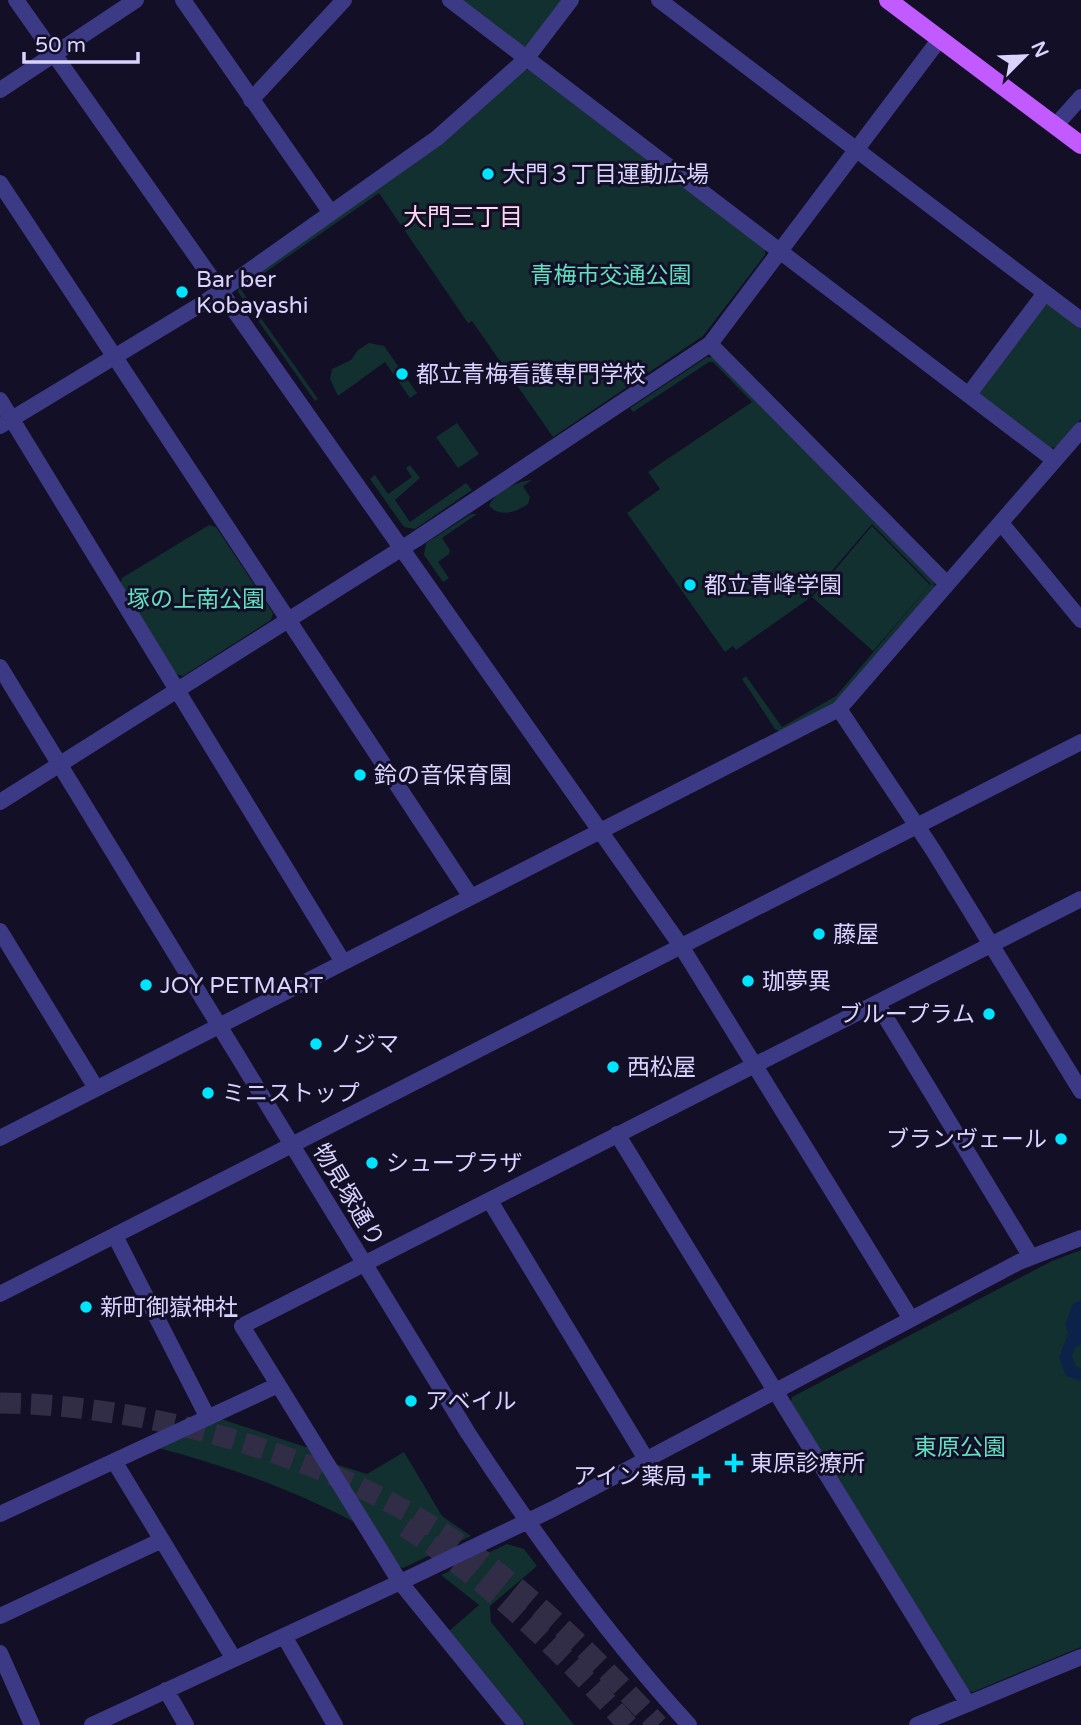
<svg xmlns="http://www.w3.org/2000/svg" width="1081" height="1725" font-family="'Varela Round','Noto Sans JP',sans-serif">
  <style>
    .green { fill: #12302f }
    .water { fill: #0c2248 }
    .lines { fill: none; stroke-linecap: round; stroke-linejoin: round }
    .highway-tunnel { stroke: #312d47; stroke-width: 21; stroke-dasharray: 21 10; stroke-linecap: butt }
    .minor { stroke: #3d3a85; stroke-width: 16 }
    .major { stroke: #c25bff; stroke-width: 18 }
    .poi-dot { fill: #00e5ff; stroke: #130f26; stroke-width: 2.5 }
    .labels { text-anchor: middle; stroke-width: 6; stroke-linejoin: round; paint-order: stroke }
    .poi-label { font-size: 23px; fill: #d9d4ff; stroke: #130f26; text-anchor: start }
    .park-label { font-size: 23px; fill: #5fe0c0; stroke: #130f26 }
    .street-label { font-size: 23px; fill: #d9d4ff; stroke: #130f26 }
    .neighbourhood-label { font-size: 24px; fill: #ffd6f0; stroke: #130f26 }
  </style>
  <rect width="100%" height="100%" fill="#130f26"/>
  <path class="green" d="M461,0H562L528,46L523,47Z
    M523,70H529L765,249V255L703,336L553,437L472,321L468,323L379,193L243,288L242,291L318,399L315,401L238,292L239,286Z
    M1049,304L1081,329V419L1057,447L1049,448L979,395V388L1042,305Z
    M369,343L384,346L417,393L410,398L385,362L338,396L330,379L332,369L351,360L358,350Z
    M707,357H715L934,582L935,588L839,699L829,707L781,732L775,729L742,679L746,676L782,727L836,696L931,584L872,524L807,600L736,650L733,646L725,652L627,513L660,489L648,472L752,402L713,362H709L633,412L630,408Z
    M457,423L479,454L458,468L436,437Z
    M410,465L420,478L395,500L410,522L466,483L472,490L415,529L404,527L370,479L375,475L388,494L412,477L406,468Z
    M532,480L523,486L530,497L528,504C516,512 501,518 489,506C494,492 518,481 532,480Z
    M471,514H477L442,538L450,550L449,554L438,562L449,578L443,582L424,555L426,543Z
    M209,525L216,527L273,613L271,620L183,676L176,674L120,585L122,578Z
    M872,526L930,585L873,651L812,597Z
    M1081,1250V1647L973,1692L967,1690L791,1402L792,1397L1052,1261Z
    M221,1419L309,1448L354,1522C291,1489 227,1466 158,1448Z
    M404,1452L442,1516L471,1536L403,1568L398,1566L335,1464L367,1474Z
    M507,1544L524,1549L537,1566L490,1606L491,1622L574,1725H526L449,1631L479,1605L441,1575Z"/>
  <path class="water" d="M1081,1300V1344L1075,1348L1072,1356L1076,1367L1081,1369V1381L1066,1376L1059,1358L1068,1333L1065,1325L1073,1304Z"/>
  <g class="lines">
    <path class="highway-tunnel" d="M0,1403C158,1405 344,1460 472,1553C541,1603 600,1663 658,1725
      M405,1527C489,1581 561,1651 628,1725"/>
    <path class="minor" d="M16,0L681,946L911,1319
      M183,0L331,213
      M450,0L1054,460
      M659,0L1081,320
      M0,90L136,0
      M251,100L344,0
      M1055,126L1081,97
      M0,183L471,897
      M710,344L947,584
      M969,394L1045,293
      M0,400L343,962
      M0,426L205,302L437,138L526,59L571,0
      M1001,523L1081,620
      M0,667L468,1433C535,1536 607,1635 689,1725
      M839,709L933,850L1081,1091
      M0,802L415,540L710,344L939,40
      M0,931L96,1088
      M877,1003L1031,1257
      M617,1134L968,1704
      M0,1138L839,709L1081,430
      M490,1201L646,1459
      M115,1236L208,1418
      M0,1294L1081,742
      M114,1461L234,1659
      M0,1514L278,1385
      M0,1616L162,1540
      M284,1636L335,1725
      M0,1653L32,1725
      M166,1690L186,1725
      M92,1725L409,1578L553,1509L1019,1262L1081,1238
      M516,1725L400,1582L242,1326L1081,899
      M917,1725L1081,1657"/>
    <path class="major" d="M888,0L1081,145"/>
  </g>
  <g class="poi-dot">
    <circle cx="488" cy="174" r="7"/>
    <circle cx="182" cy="292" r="7"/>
    <circle cx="402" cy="374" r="7"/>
    <circle cx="690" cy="585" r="7"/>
    <circle cx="360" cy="775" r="7"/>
    <circle cx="819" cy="934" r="7"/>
    <circle cx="748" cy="981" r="7"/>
    <circle cx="146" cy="985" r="7"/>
    <circle cx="989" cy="1014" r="7"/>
    <circle cx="316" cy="1044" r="7"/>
    <circle cx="613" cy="1067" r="7"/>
    <circle cx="208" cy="1093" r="7"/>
    <circle cx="1061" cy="1139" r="7"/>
    <circle cx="372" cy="1163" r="7"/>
    <circle cx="86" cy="1307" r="7"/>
    <circle cx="411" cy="1401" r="7"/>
    <path d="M730.5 1452.5h7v7h7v7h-7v7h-7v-7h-7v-7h7z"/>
    <path d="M697.5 1465.5h7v7h7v7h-7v7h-7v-7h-7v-7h7z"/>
  </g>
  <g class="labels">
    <g class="poi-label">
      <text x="502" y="182">大門３丁目運動広場</text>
      <text x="196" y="287">Bar ber<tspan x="196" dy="26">Kobayashi</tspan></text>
      <text x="416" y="382">都立青梅看護専門学校</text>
      <text x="704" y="593">都立青峰学園</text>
      <text x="374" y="783">鈴の音保育園</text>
      <text x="833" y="942">藤屋</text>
      <text x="762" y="989">珈夢異</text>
      <text x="160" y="993">JOY PETMART</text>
      <text x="975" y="1022" text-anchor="end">ブループラム</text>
      <text x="330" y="1052">ノジマ</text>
      <text x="627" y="1075">西松屋</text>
      <text x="222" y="1101">ミニストップ</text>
      <text x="1047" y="1147" text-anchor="end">ブランヴェール</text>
      <text x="386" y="1171">シュープラザ</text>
      <text x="100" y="1315">新町御嶽神社</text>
      <text x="425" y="1409">アベイル</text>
      <text x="750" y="1471">東原診療所</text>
      <text x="687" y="1484" text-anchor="end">アイン薬局</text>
    </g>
    <g class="park-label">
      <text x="611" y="283">青梅市交通公園</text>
      <text x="196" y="607">塚の上南公園</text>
      <text x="960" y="1455">東原公園</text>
    </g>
    <g class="street-label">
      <text transform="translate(349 1195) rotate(59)" y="8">物見塚通り</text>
    </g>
    <g class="neighbourhood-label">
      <text x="463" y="225">大門三丁目</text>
    </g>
  </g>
  <g transform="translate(1025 56) rotate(66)" stroke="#130f26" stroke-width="5" paint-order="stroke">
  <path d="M0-5L12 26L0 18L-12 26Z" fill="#d9d4ff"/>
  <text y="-10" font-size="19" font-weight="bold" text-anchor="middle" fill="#d9d4ff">N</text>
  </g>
  <path d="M24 52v10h114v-10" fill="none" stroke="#d9d4ff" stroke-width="3.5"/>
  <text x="35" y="52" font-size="21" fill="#d9d4ff" stroke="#130f26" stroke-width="5" paint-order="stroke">50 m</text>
</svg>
